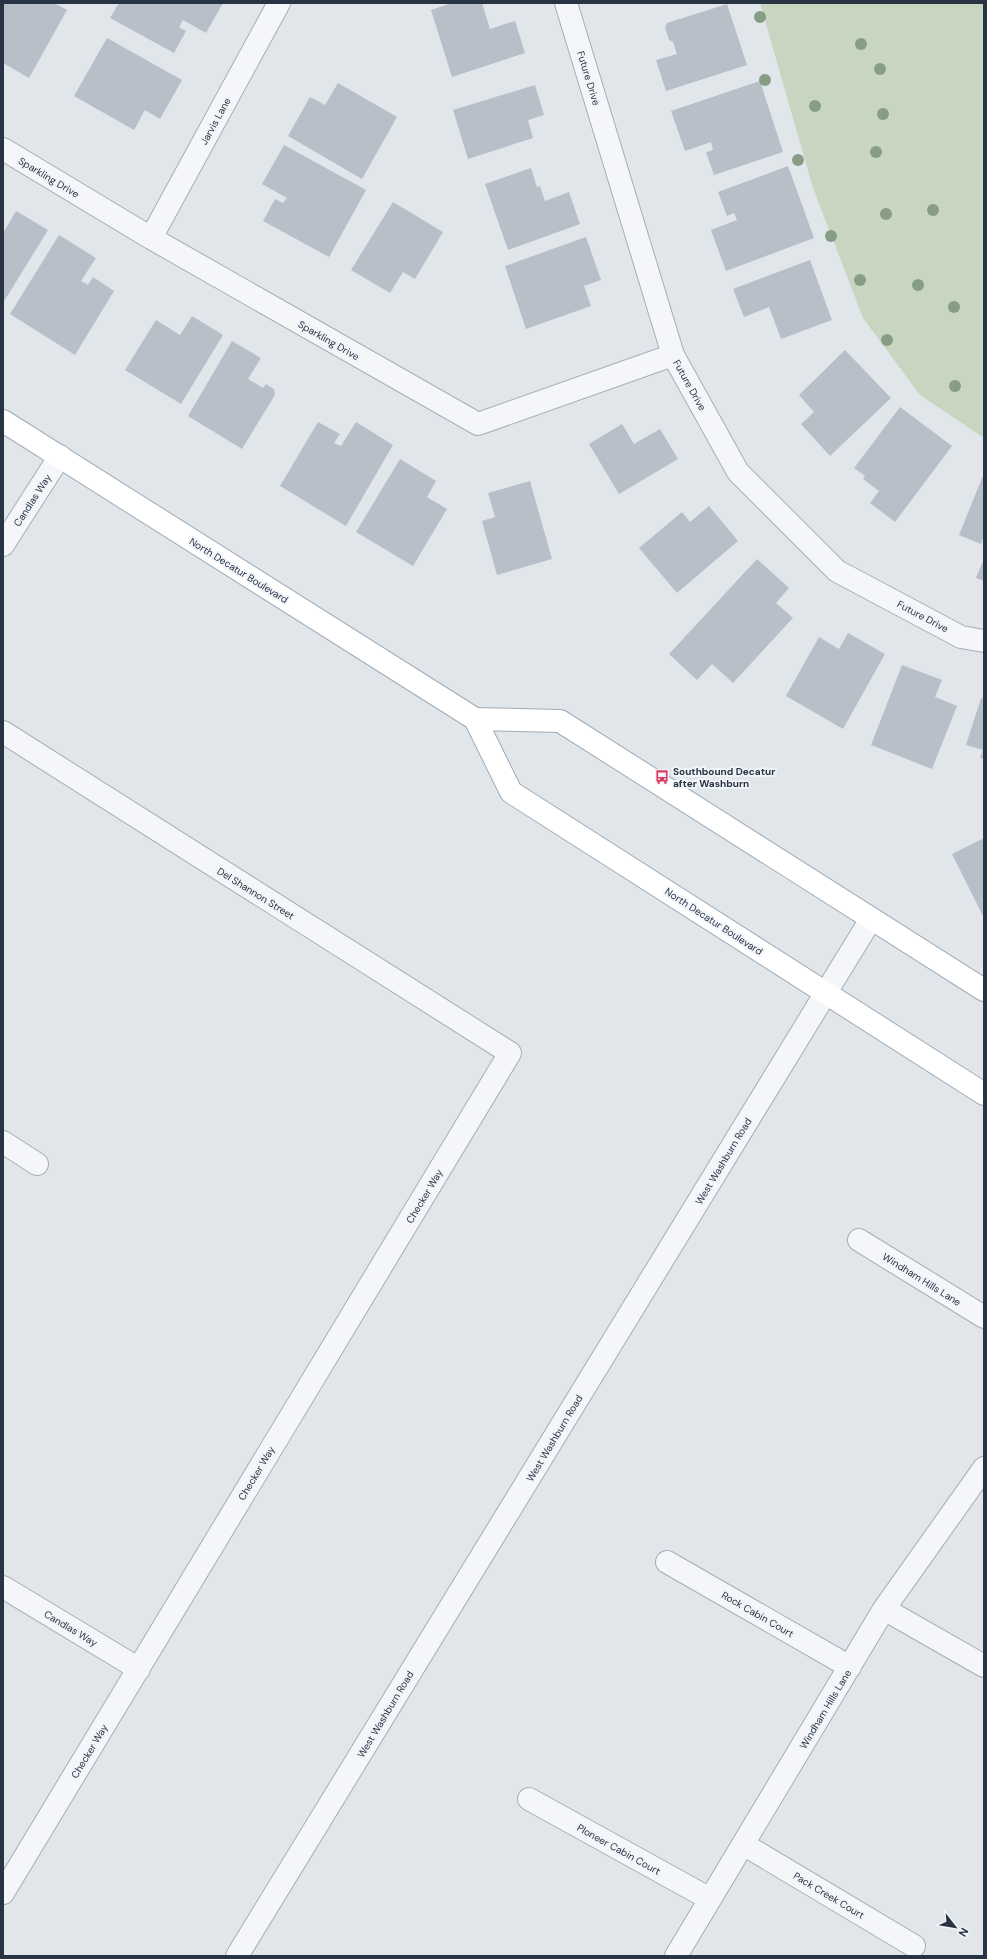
<svg xmlns="http://www.w3.org/2000/svg" width="987" height="1959" font-family="'DM Sans',sans-serif">
  <style>
    .green { fill: #c8d5c1 }
    .building { fill: #b8bfc9 }
    .lines { fill: none; stroke-linecap: round; stroke-linejoin: round }
    .minor-casing { stroke: #a6adb6; stroke-width: 24 }
    .tertiary-casing { stroke: #a6adb6; stroke-width: 24 }
    .primary-casing { stroke: #9fabb8; stroke-width: 24 }
    .minor { stroke: #f4f6f9; stroke-width: 22 }
    .tertiary { stroke: #f4f6f9; stroke-width: 22 }
    .primary { stroke: #fff; stroke-width: 22 }
    .tree { fill: #889d86 }
    .labels { text-anchor: middle; stroke-width: 4; stroke-linejoin: round; paint-order: stroke }
    .street-label { font-size: 10px; fill: #283444; stroke: #f1f4f8 }
    .poi-label { font-size: 10px; font-weight: bold; fill: #283444; stroke: #f1f4f8; text-anchor: start }
  </style>
  <rect width="100%" height="100%" fill="#e1e6eb"/>
  <path class="green" d="M760,3H984V438L920,395L863,318L813,188Z"/>
  <path class="building" d="M3,3H54L67,10L29,78L3,63Z
    M119,3H223L206,33L183,20L179,27L186,31L174,53L110,18Z
    M452,3H482L490,29L515,21L525,53L452,77L431,10Z
    M727,4L747,65L666,91L656,60L677,54L673,42L669,40L665,28L667,23Z
    M107,38L182,80L160,119L145,110L134,130L74,96Z
    M760,81L783,152L714,175L706,152L713,150L711,142L685,151L671,111Z
    M338,83L397,117L362,179L288,136L310,97L325,105Z
    M535,85L544,115L528,120L533,138L468,159L453,110Z
    M284,145L366,190L329,257L263,221L275,199L283,203L287,198L262,184Z
    M788,166L814,238L726,271L711,230L737,220L734,213L727,216L718,192Z
    M531,168L537,187L540,186L545,201L569,192L580,224L508,250L485,184Z
    M393,202L443,232L415,279L403,272L390,293L351,270Z
    M16,211L48,230L3,303V233Z
    M59,235L96,258L81,281L88,285L93,277L114,291L75,355L10,314Z
    M586,237L601,280L584,286L591,306L526,329L505,266Z
    M810,260L832,320L781,339L769,307L744,317L733,289Z
    M192,316L223,335L181,404L125,370L156,320L180,335Z
    M232,341L261,358L248,379L263,388L266,384L274,389L275,395L242,449L188,416Z
    M845,350L891,398L830,456L801,424L814,412L799,395Z
    M900,407L952,446L895,522L870,503L879,491L863,479L865,476L854,468Z
    M318,422L340,434L334,443L341,446L356,422L393,445L346,526L280,486Z
    M622,424L634,444L660,429L678,459L619,494L589,444Z
    M400,459L436,481L427,497L447,509L413,566L356,532Z
    M984,473V536L981,544L959,535Z
    M530,481L552,559L497,575L482,521L495,517L488,493Z
    M709,506L738,541L677,593L639,548L682,512L690,522Z
    M757,559L789,588L776,603L793,618L733,683L712,664L697,680L669,654Z
    M984,559V581L976,578Z
    M848,633L885,654L843,729L786,696L819,637L839,649Z
    M902,665L942,680L935,697L957,706L932,769L871,745Z
    M981,698L984,699V759L980,758L983,750L966,745Z
    M984,838V918L952,854Z"/>
  <g class="lines">
    <defs>
      <path id="minor" d="M566,3L673,355L738,472L837,571L961,637L984,641
        M3,149L151,238L478,424L673,355
        M151,238L279,3
        M3,545L60,456
        M3,732L510,1053L3,1893
        M3,1142L37,1164
        M859,1240L984,1317
        M667,1562L850,1667
        M3,1587L139,1669
        M884,1609L984,1666
        M529,1799L710,1899
        M743,1844L914,1946
        M676,1956L884,1609L984,1468"/>
      <path id="tertiary" d="M237,1956L871,919"/>
      <path id="primary" d="M3,421L475,719L511,792L984,1094
        M475,719L560,721L984,990"/>
    </defs>
    <use href="#minor" class="minor-casing"/>
    <use href="#tertiary" class="tertiary-casing"/>
    <use href="#primary" class="primary-casing"/>
    <use href="#minor" class="minor"/>
    <use href="#tertiary" class="tertiary"/>
    <use href="#primary" class="primary"/>
  </g>
  <g class="tree">
    <circle cx="760" cy="17" r="6"/>
    <circle cx="861" cy="44" r="6"/>
    <circle cx="880" cy="69" r="6"/>
    <circle cx="765" cy="80" r="6"/>
    <circle cx="815" cy="106" r="6"/>
    <circle cx="883" cy="114" r="6"/>
    <circle cx="876" cy="152" r="6"/>
    <circle cx="798" cy="160" r="6"/>
    <circle cx="933" cy="210" r="6"/>
    <circle cx="886" cy="214" r="6"/>
    <circle cx="831" cy="236" r="6"/>
    <circle cx="860" cy="280" r="6"/>
    <circle cx="918" cy="285" r="6"/>
    <circle cx="954" cy="307" r="6"/>
    <circle cx="887" cy="340" r="6"/>
    <circle cx="955" cy="386" r="6"/>
  </g>
  <defs>
    <symbol id="bus-bare" viewBox="-9 -9 18 18"><path d="M-5-6H5V4H4V6H2V4H-2V6H-4V4H-5ZM-3.5-4V0h7V-4ZM-3.5 1.2v1.5H-2V1.2ZM2 1.2v1.5H3.5V1.2Z" fill="#d93c60" stroke="#f1f4f8" stroke-width="2.5" paint-order="stroke"/></symbol>
  </defs>
  <g fill-rule="evenodd">
    <use href="#bus-bare" x="652" y="767" width="20" height="20"/>
  </g>
  <g class="labels">
    <g class="street-label">
      <text transform="translate(589 78) rotate(73)" y="4">Future Drive</text>
      <text transform="translate(215 121) rotate(-61)" y="4">Jarvis Lane</text>
      <text transform="translate(49 177) rotate(31)" y="4">Sparkling Drive</text>
      <text transform="translate(329 340) rotate(30)" y="4">Sparkling Drive</text>
      <text transform="translate(690 385) rotate(61)" y="4">Future Drive</text>
      <text transform="translate(32 500) rotate(-57)" y="4">Candlas Way</text>
      <text transform="translate(239 570) rotate(32)" y="4">North Decatur Boulevard</text>
      <text transform="translate(923 616) rotate(28)" y="4">Future Drive</text>
      <text transform="translate(256 893) rotate(32)" y="4">Del Shannon Street</text>
      <text transform="translate(714 921) rotate(33)" y="4">North Decatur Boulevard</text>
      <text transform="translate(723 1161) rotate(-59)" y="4">West Washburn Road</text>
      <text transform="translate(424 1196) rotate(-59)" y="4">Checker Way</text>
      <text transform="translate(922 1279) rotate(32)" y="4">Windham Hills Lane</text>
      <text transform="translate(554 1438) rotate(-59)" y="4">West Washburn Road</text>
      <text transform="translate(256 1473) rotate(-59)" y="4">Checker Way</text>
      <text transform="translate(758 1614) rotate(30)" y="4">Rock Cabin Court</text>
      <text transform="translate(71 1628) rotate(31)" y="4">Candlas Way</text>
      <text transform="translate(825 1709) rotate(-59)" y="4">Windham Hills Lane</text>
      <text transform="translate(385 1714) rotate(-59)" y="4">West Washburn Road</text>
      <text transform="translate(89 1751) rotate(-59)" y="4">Checker Way</text>
      <text transform="translate(619 1849) rotate(29)" y="4">Ploneer Cabin Court</text>
      <text transform="translate(829 1895) rotate(31)" y="4">Pack Creek Court</text>
    </g>
    <g class="poi-label">
      <text x="673" y="775">Southbound Decatur<tspan x="673" dy="12">after Washburn</tspan></text>
    </g>
  </g>
  <rect width="987" height="1959" fill="none" stroke="#283444" stroke-width="8"/>
  <g transform="translate(955 1927) rotate(121)" stroke="#f1f4f8" stroke-width="3" paint-order="stroke">
  <path d="M0-3L7 15L0 10L-7 15Z" fill="#283444"/>
  <text y="-6" font-size="11" font-weight="bold" text-anchor="middle" fill="#283444">N</text>
  </g>
</svg>
